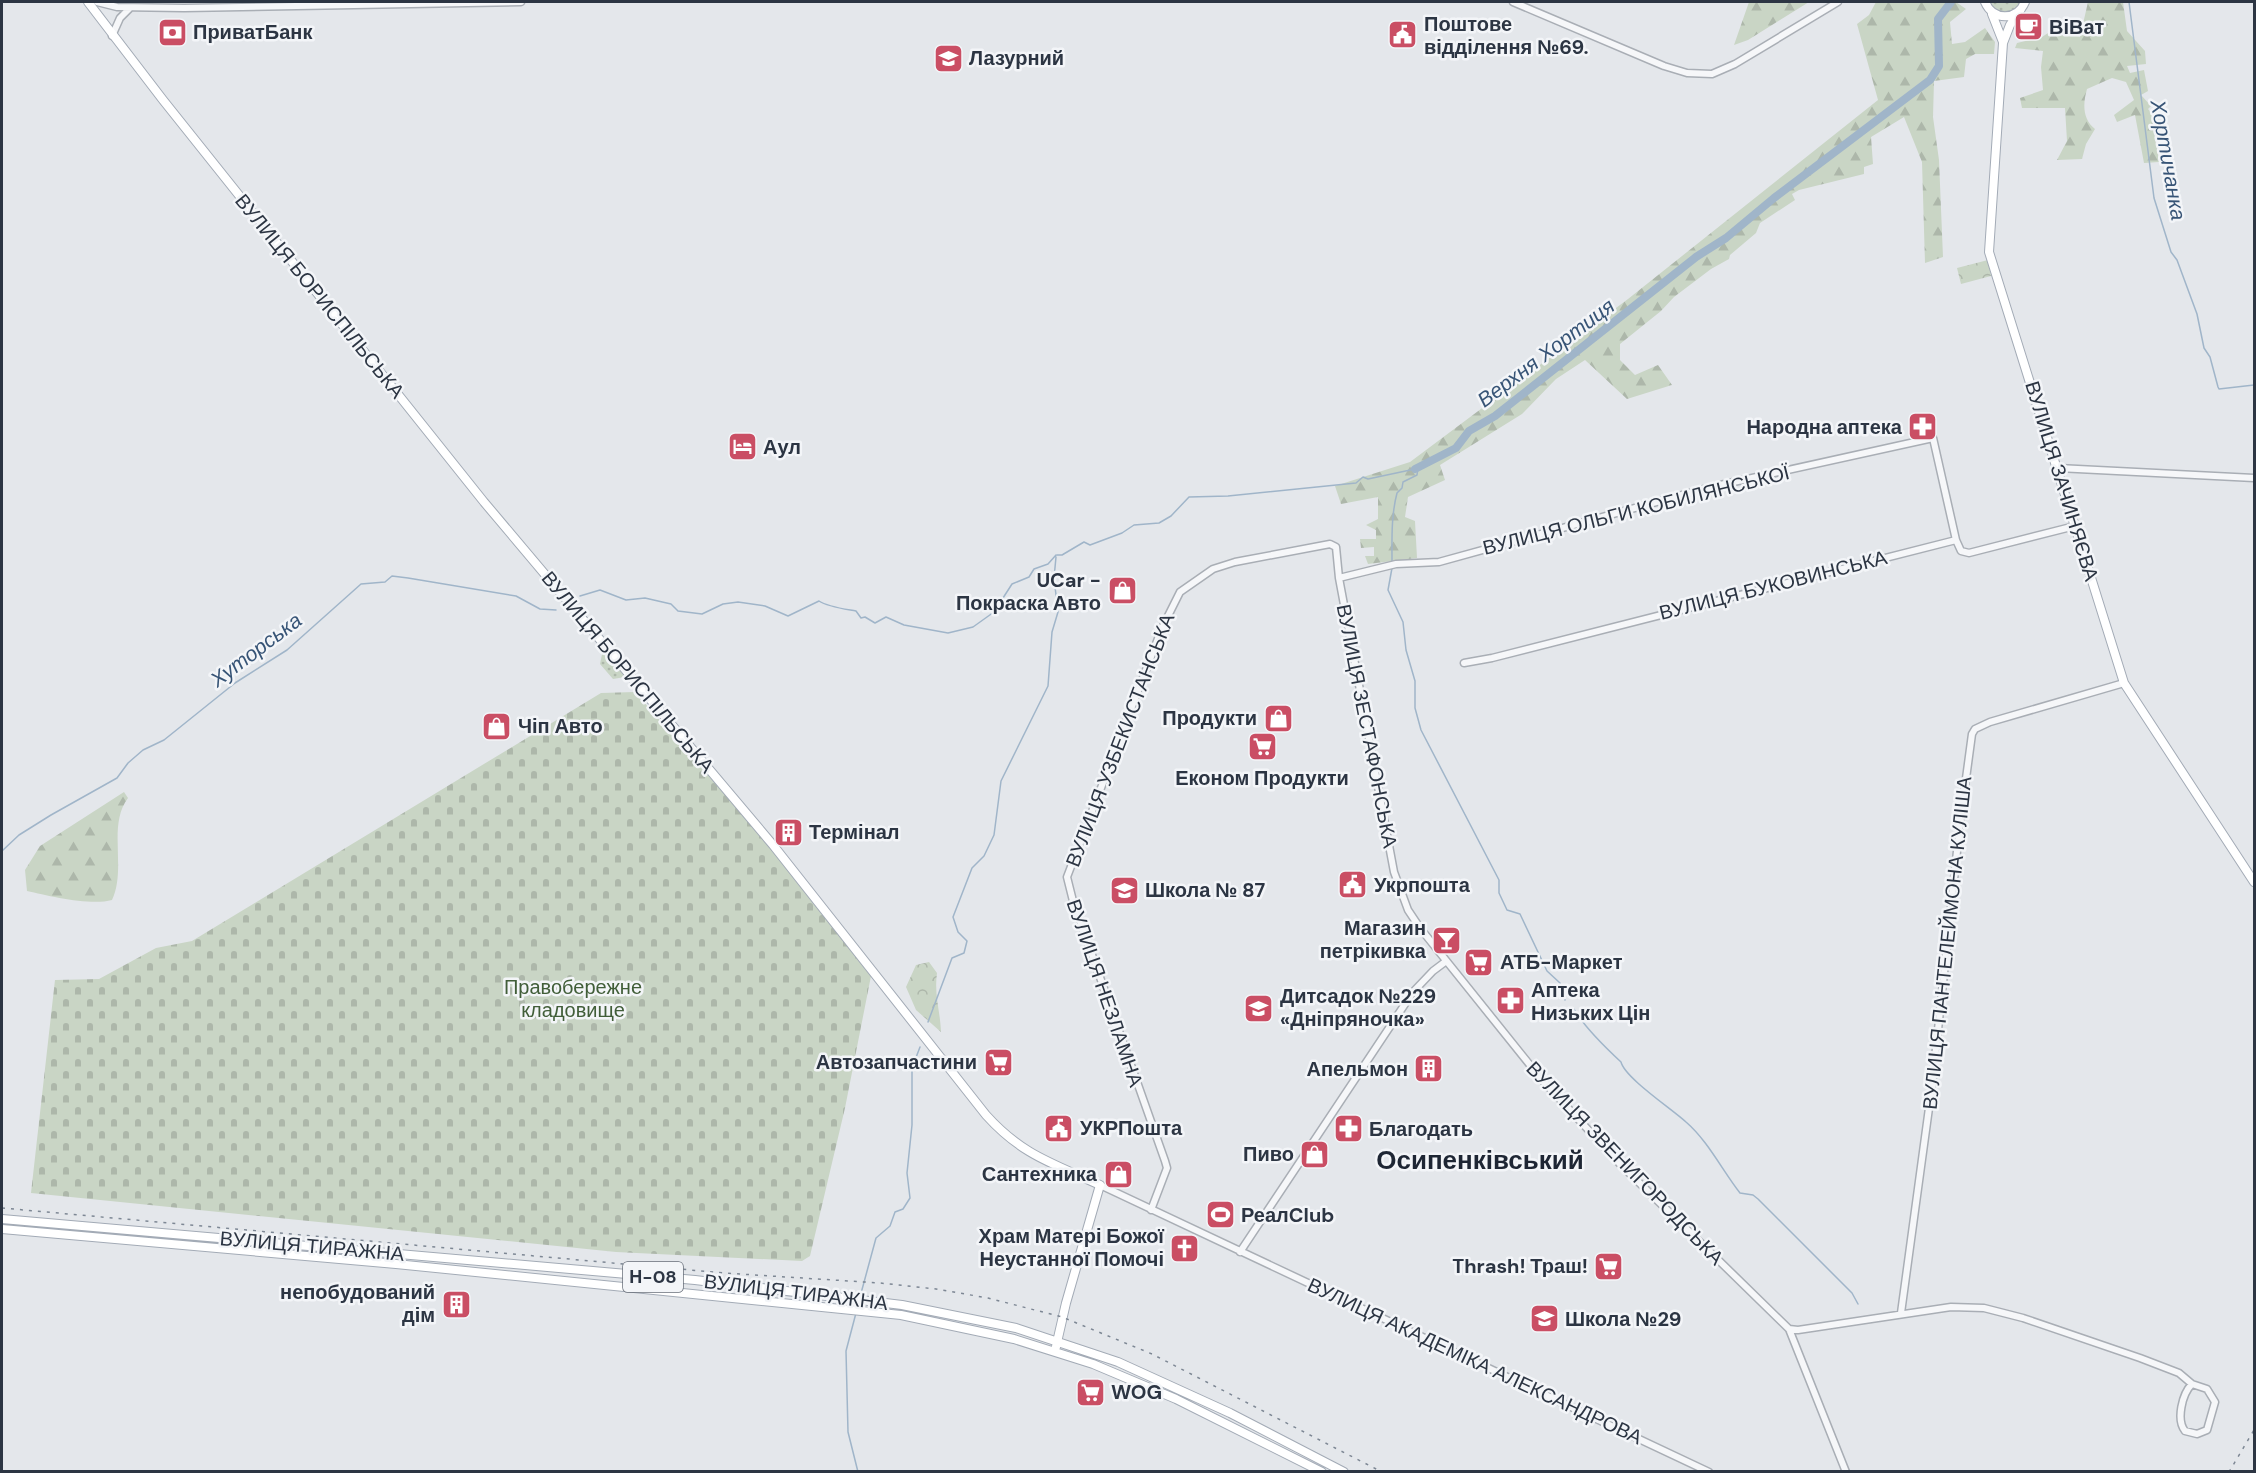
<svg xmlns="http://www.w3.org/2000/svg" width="2256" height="1473" font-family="'DM Sans',sans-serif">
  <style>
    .grass { fill: url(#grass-dots) }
    .forest { fill: url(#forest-firs) }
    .cemetery { fill: url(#cemetery-stones) }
    .park { fill: url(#park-crowns) }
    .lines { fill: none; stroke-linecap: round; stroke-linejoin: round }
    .stream { stroke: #a0b5c9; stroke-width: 1.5 }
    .river { stroke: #a0b5c9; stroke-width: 8 }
    .minor-casing { stroke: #a9aeb5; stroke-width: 9 }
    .major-casing { stroke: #a3abb6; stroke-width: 10 }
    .minor { stroke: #f6f7f9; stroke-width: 6 }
    .major { stroke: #fff; stroke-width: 8 }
    .rail { stroke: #7d8794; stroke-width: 1.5; stroke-dasharray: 3 6; stroke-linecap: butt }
    .labels { text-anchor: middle; stroke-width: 5; stroke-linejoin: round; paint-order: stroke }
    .shield { fill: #f3f5f8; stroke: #686f79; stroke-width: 1.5 }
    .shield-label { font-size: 18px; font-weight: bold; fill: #2c3543 }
    .poi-label { font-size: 20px; font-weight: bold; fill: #2c3543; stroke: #f3f5f8; text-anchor: start }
    .street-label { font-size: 20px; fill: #2c3543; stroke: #f3f5f8 }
    .park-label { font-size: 20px; fill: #415e39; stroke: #f3f5f8 }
    .water-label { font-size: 21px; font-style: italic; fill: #375476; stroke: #f3f5f8 }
    .district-label { font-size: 26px; font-weight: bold; fill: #1e2634; stroke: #f3f5f8 }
  </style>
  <defs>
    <pattern id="grass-dots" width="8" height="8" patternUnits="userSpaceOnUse" patternTransform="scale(1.5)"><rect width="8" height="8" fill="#c9d5c5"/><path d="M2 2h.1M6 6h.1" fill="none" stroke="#adb7aa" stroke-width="1.8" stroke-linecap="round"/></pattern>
    <pattern id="forest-firs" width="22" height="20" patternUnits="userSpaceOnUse" patternTransform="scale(1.5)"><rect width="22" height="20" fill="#c9d5c5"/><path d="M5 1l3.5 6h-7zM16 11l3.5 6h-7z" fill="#adb7aa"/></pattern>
    <pattern id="cemetery-stones" width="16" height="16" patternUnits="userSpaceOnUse" patternTransform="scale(1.5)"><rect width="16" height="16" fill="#c9d5c5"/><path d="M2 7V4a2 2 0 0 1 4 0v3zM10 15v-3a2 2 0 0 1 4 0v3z" fill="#adb7aa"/></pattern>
    <pattern id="park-crowns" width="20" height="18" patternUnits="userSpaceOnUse" patternTransform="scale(1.5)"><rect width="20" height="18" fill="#c9d5c5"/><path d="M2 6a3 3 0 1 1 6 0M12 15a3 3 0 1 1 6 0" fill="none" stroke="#adb7aa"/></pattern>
  </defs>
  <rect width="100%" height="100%" fill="#e4e7eb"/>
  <path class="grass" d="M1988,2H2021L2015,9C2003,15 1996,12 1988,2Z
    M603,649L625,677L613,679L600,664Z"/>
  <path class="forest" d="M1749,2H1809L1748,40L1734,45Z
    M1876,2H1956L1966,9L1950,22L1952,44L1965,42L1985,28L1995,42L1994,54H1975L1966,59L1964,77L1934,81L1933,117L1939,160L1943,257L1925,263L1922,162L1904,117L1871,137L1873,164L1864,167V174L1799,190L1792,194L1795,200L1760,223L1756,233L1730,255L1729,259L1711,269L1674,297L1661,311L1620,344V360L1635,375L1658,365L1672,385L1627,399L1585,360L1556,379L1522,414L1440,465L1445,480L1408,497L1405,517L1415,521L1417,558L1368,564L1365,556H1374V547L1361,548L1360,539H1376V530L1366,525L1378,519V497L1341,504L1335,486L1410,462L1628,299L1878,100L1857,24L1869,15Z
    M2088,2H2123L2127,31L2145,51L2146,64L2127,66L2130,73L2144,70L2148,91L2141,95L2151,106L2148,109L2155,117C2151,131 2158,147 2159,162L2144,163L2135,115L2117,122L2114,115L2134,100L2126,82L2112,78L2087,89C2083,103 2082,119 2095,129L2086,144L2082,159L2057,160L2067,141L2065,108H2022L2020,98L2043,90L2041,67L2043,51L2015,48L2017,43L2042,37L2054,29L2080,37Z
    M124,792L128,798C107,826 127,868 112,900C91,906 49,896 27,891L25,870L40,846Z"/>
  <path class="cemetery" d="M635,692L755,829L871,976L845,1108L810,1256L802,1261L616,1252L31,1193L55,980L99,979L156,948L192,941L601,693Z"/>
  <path class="park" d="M1988,260L1991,276L1961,284L1957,268Z
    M929,962L937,973C934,995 940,1009 941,1032L916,1010L906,987L916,965Z"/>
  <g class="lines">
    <path class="stream" d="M2129,2L2154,198L2171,252L2177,260L2197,314L2204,348L2210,357L2218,387L2219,389L2254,385
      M1057,555H1062L1084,542L1090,545L1122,533L1134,525L1159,523L1171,516L1189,497L1228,496L1356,483L1363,477L1368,479L1415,469
      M1392,563C1392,539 1391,516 1397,493L1402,488L1403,482L1417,475L1418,468
      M1392,568L1388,590L1403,622L1406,650L1415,681V708L1421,730L1499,880V893L1507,910L1520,914L1547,971L1560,983L1565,1000
      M580,596L600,590L626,600L645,598L671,604L678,611L702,614L723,604L738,602L765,606L788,616L819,601C828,607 845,609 856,611L861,618L865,617L875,623L886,617L904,625L948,633L973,627L994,612L1012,584L1029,577L1034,569L1048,564L1056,555
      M2,851L19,835L51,815L117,778L128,763L143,750L164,740L235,683L287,650L361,584L385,582L392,576L408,578L516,596L540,609L556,610
      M1574,1009C1583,1025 1607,1049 1621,1062C1625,1078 1672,1109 1686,1122C1708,1141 1722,1170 1740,1193L1753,1195L1758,1199L1852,1293L1858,1304
      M928,1022L952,958L964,953L967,941L958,932L953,917L972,868L984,856L994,835L1001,781L1048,686L1052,632L1058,612L1054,578L1056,557
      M860,1297L876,1238L890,1226L895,1212L903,1209L910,1198L907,1173L912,1125V1068L920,1047
      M856,1313L846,1351L848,1432L858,1472"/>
    <path class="river" d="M1415,469L1456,448L1469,431L1495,416L1696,257L1726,238L1774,198L1930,80L1939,66L1938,19L1951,2"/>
    <defs>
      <path id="minor" d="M97,2L117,7L184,8L521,2
        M1513,2L1664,66L1687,73L1712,74L1735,64L1838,2
        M112,36L120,18L130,8
        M2058,468L2254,478
        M1339,578L1396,564L1439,562L1711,487L1933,438L1956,540
        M1464,663L1492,658L1956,540L1961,551L1969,553L2075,526
        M1100,1185L1709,1472
        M1151,1210L1167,1168L1165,1161L1073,901L1067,877L1162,628L1180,592L1213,569L1235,562L1330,544L1336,547L1339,578L1394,872L1408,910L1420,928L1542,1080L1619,1163L1789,1329L1846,1472
        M1240,1252L1413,992L1433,971L1445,962
        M1901,1313L1932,1086L1960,823L1972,734L1975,729L1990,722L2124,683
        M1789,1329L1798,1330L1951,1307L1984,1308L2023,1318L2140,1358L2179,1373L2192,1384
        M2192,1384L2207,1389L2215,1402L2207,1430L2197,1434L2185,1431C2176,1420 2182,1394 2192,1384Z"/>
      <path id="major" d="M88,2L163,100L484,502L773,845L986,1115C1022,1155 1052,1163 1100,1185L1066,1303L1055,1351
        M1985,2C1993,21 2017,21 2025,2
        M2021,9L2010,25L2003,43L1989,252L2124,683L2254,882
        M1992,14L2003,42
        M2,1219L695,1280L902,1305L1016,1328L1118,1362L1230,1413L1344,1472
        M2,1229L396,1264L901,1315L1014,1339L1093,1364L1176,1399L1322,1472"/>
    </defs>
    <use href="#minor" class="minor-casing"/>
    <use href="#major" class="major-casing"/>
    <use href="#minor" class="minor"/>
    <use href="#major" class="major"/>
    <path class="rail" d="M2,1208L724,1273L880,1283L936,1289L988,1298L1062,1317L1152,1354L1382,1472
      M2229,1472L2254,1430"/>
  </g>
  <defs>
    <symbol id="cafe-square" viewBox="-11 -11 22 22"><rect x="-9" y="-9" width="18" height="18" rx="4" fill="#ca4e64" stroke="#f3f5f8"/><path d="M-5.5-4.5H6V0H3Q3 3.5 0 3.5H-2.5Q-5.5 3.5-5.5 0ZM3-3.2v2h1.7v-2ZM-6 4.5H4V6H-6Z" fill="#fff"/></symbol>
    <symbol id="bank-square" viewBox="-11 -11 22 22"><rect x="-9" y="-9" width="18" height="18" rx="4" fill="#ca4e64" stroke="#f3f5f8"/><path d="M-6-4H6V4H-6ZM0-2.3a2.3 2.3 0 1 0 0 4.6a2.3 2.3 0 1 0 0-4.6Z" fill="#fff"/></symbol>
    <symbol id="civic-square" viewBox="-11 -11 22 22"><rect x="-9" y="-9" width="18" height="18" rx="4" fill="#ca4e64" stroke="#f3f5f8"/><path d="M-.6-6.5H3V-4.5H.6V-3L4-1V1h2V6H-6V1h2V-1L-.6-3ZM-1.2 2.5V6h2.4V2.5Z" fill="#fff"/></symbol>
    <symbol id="school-square" viewBox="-11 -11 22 22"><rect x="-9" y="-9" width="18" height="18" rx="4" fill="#ca4e64" stroke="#f3f5f8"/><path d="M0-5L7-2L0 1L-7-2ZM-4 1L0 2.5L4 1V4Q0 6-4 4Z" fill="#fff"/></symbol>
    <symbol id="pharmacy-square" viewBox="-11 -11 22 22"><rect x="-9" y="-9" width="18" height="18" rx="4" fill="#ca4e64" stroke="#f3f5f8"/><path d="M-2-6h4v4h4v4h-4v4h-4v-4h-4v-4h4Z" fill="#fff"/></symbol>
    <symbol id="hotel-square" viewBox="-11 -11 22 22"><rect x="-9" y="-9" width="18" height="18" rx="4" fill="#ca4e64" stroke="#f3f5f8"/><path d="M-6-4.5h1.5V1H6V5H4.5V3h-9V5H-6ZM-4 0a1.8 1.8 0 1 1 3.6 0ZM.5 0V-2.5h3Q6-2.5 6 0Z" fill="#fff"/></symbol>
    <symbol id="shop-square" viewBox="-11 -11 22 22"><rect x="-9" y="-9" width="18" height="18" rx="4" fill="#ca4e64" stroke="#f3f5f8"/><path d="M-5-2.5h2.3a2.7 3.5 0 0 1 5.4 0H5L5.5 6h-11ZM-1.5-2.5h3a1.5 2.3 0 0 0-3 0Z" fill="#fff"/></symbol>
    <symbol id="supermarket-square" viewBox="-11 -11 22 22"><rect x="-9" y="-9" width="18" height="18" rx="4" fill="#ca4e64" stroke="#f3f5f8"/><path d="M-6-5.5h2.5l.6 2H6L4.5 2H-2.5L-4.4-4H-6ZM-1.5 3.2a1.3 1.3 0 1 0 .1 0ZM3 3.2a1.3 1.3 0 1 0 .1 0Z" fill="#fff"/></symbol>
    <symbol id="building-square" viewBox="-11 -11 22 22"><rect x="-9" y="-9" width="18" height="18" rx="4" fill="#ca4e64" stroke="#f3f5f8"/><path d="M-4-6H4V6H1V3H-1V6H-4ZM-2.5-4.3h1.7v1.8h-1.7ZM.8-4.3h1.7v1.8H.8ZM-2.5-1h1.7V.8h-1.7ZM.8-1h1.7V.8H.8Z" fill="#fff"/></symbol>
    <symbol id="bar-square" viewBox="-11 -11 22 22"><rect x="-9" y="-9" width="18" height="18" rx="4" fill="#ca4e64" stroke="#f3f5f8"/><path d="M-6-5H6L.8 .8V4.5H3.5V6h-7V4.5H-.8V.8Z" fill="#fff"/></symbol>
    <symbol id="stadium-square" viewBox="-11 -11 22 22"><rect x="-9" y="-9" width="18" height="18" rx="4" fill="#ca4e64" stroke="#f3f5f8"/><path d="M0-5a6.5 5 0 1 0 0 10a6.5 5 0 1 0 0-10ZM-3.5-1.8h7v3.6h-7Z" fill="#fff"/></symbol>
    <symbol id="church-square" viewBox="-11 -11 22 22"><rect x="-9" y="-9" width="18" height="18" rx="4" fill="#ca4e64" stroke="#f3f5f8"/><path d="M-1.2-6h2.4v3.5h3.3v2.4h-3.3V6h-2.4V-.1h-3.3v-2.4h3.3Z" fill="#fff"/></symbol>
  </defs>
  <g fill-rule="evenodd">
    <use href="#cafe-square" x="2012" y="10" width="33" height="33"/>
    <use href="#bank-square" x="156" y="16" width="33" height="33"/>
    <use href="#civic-square" x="1386" y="18" width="33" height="33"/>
    <use href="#school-square" x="932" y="42" width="33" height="33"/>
    <use href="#pharmacy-square" x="1906" y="410" width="33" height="33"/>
    <use href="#hotel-square" x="726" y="430" width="33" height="33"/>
    <use href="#shop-square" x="1106" y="574" width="33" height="33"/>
    <use href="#shop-square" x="1262" y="702" width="33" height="33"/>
    <use href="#shop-square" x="480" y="710" width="33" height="33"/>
    <use href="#supermarket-square" x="1246" y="730" width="33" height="33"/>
    <use href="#building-square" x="772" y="816" width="33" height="33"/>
    <use href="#civic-square" x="1336" y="868" width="33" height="33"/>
    <use href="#school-square" x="1108" y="874" width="33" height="33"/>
    <use href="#bar-square" x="1430" y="924" width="33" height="33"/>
    <use href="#supermarket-square" x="1462" y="946" width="33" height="33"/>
    <use href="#pharmacy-square" x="1494" y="984" width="33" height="33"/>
    <use href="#school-square" x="1242" y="992" width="33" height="33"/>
    <use href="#supermarket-square" x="982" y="1046" width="33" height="33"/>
    <use href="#building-square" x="1412" y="1052" width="33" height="33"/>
    <use href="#civic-square" x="1042" y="1112" width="33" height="33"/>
    <use href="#pharmacy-square" x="1332" y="1112" width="33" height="33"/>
    <use href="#shop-square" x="1298" y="1138" width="33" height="33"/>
    <use href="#shop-square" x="1102" y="1158" width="33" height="33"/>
    <use href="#stadium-square" x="1204" y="1198" width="33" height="33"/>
    <use href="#church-square" x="1168" y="1232" width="33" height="33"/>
    <use href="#supermarket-square" x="1592" y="1250" width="33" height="33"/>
    <use href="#building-square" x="440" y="1288" width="33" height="33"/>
    <use href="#school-square" x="1528" y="1302" width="33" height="33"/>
    <use href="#supermarket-square" x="1074" y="1376" width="33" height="33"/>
  </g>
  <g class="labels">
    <rect class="shield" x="623" y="1262" width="60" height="30" rx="4.5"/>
    <g class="shield-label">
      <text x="653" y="1283">Н-08</text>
    </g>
    <g class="poi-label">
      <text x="1424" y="31">Поштове<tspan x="1424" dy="23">відділення №69.</tspan></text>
      <text x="2049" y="34">ВіВат</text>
      <text x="193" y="39">ПриватБанк</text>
      <text x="969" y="65">Лазурний</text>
      <text x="1902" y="434" text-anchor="end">Народна аптека</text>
      <text x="763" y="454">Аул</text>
      <text x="1101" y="587" text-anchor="end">UCar -<tspan x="1101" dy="23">Покраска Авто</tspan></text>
      <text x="1257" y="725" text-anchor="end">Продукти</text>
      <text x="518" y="733">Чіп Авто</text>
      <text x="1262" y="785" text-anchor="middle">Економ Продукти</text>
      <text x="809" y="839">Термінал</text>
      <text x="1374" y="892">Укрпошта</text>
      <text x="1145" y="897">Школа № 87</text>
      <text x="1426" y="935" text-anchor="end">Магазин<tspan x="1426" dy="23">петрікивка</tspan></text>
      <text x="1500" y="969">АТБ-Маркет</text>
      <text x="1531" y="997">Аптека<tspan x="1531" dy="23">Низьких Цін</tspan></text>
      <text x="1280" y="1003">Дитсадок №229<tspan x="1280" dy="23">«Дніпряночка»</tspan></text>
      <text x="977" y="1069" text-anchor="end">Автозапчастини</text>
      <text x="1408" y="1076" text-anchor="end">Апельмон</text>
      <text x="1080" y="1135">УКРПошта</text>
      <text x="1369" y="1136">Благодать</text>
      <text x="1294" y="1161" text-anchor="end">Пиво</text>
      <text x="1097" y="1181" text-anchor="end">Сантехника</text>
      <text x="1241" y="1222">РеалClub</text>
      <text x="1164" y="1243" text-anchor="end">Храм Матері Божої<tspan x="1164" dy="23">Неустанної Помочі</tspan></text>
      <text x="1588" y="1273" text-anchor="end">Thrash! Траш!</text>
      <text x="435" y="1299" text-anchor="end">непобудований<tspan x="435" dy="23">дім</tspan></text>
      <text x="1565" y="1326">Школа №29</text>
      <text x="1111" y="1399">WOG</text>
    </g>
    <g class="street-label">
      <text transform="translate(320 296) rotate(51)" y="7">ВУЛИЦЯ БОРИСПІЛЬСЬКА</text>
      <text transform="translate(2062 481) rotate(73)" y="7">ВУЛИЦЯ ЗАЧИНЯЄВА</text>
      <text transform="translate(1636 510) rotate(-14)" y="7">ВУЛИЦЯ ОЛЬГИ КОБИЛЯНСЬКОЇ</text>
      <text transform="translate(1773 585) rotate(-14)" y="7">ВУЛИЦЯ БУКОВИНСЬКА</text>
      <text transform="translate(628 672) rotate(50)" y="7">ВУЛИЦЯ БОРИСПІЛЬСЬКА</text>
      <text transform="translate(1367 726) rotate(79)" y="7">ВУЛИЦЯ ЗЕСТАФОНСЬКА</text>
      <text transform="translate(1120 740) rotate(-69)" y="7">ВУЛИЦЯ УЗБЕКИСТАНСЬКА</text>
      <text transform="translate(1947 943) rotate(-84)" y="7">ВУЛИЦЯ ПАНТЕЛЕЙМОНА КУЛІША</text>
      <text transform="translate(1105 993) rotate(71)" y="7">ВУЛИЦЯ НЕЗЛАМНА</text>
      <text transform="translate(1625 1163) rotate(46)" y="7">ВУЛИЦЯ ЗВЕНИГОРОДСЬКА</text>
      <text transform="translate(312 1246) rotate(5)" y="7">ВУЛИЦЯ ТИРАЖНА</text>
      <text transform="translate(796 1292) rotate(7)" y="7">ВУЛИЦЯ ТИРАЖНА</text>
      <text transform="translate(1475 1361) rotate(25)" y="7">ВУЛИЦЯ АКАДЕМІКА АЛЕКСАНДРОВА</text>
    </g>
    <g class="park-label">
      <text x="573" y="994">Правобережне<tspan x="573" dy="23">кладовище</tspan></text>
    </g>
    <g class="water-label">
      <text transform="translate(2168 160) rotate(80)" y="7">Хортичанка</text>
      <text transform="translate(1546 353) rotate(-37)" y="7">Верхня Хортиця</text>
      <text transform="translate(256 650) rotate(-37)" y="7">Хуторська</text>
    </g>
    <g class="district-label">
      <text x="1480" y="1169">Осипенківський</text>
    </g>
  </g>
  <rect width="2256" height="1473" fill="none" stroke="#2c3543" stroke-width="6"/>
</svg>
